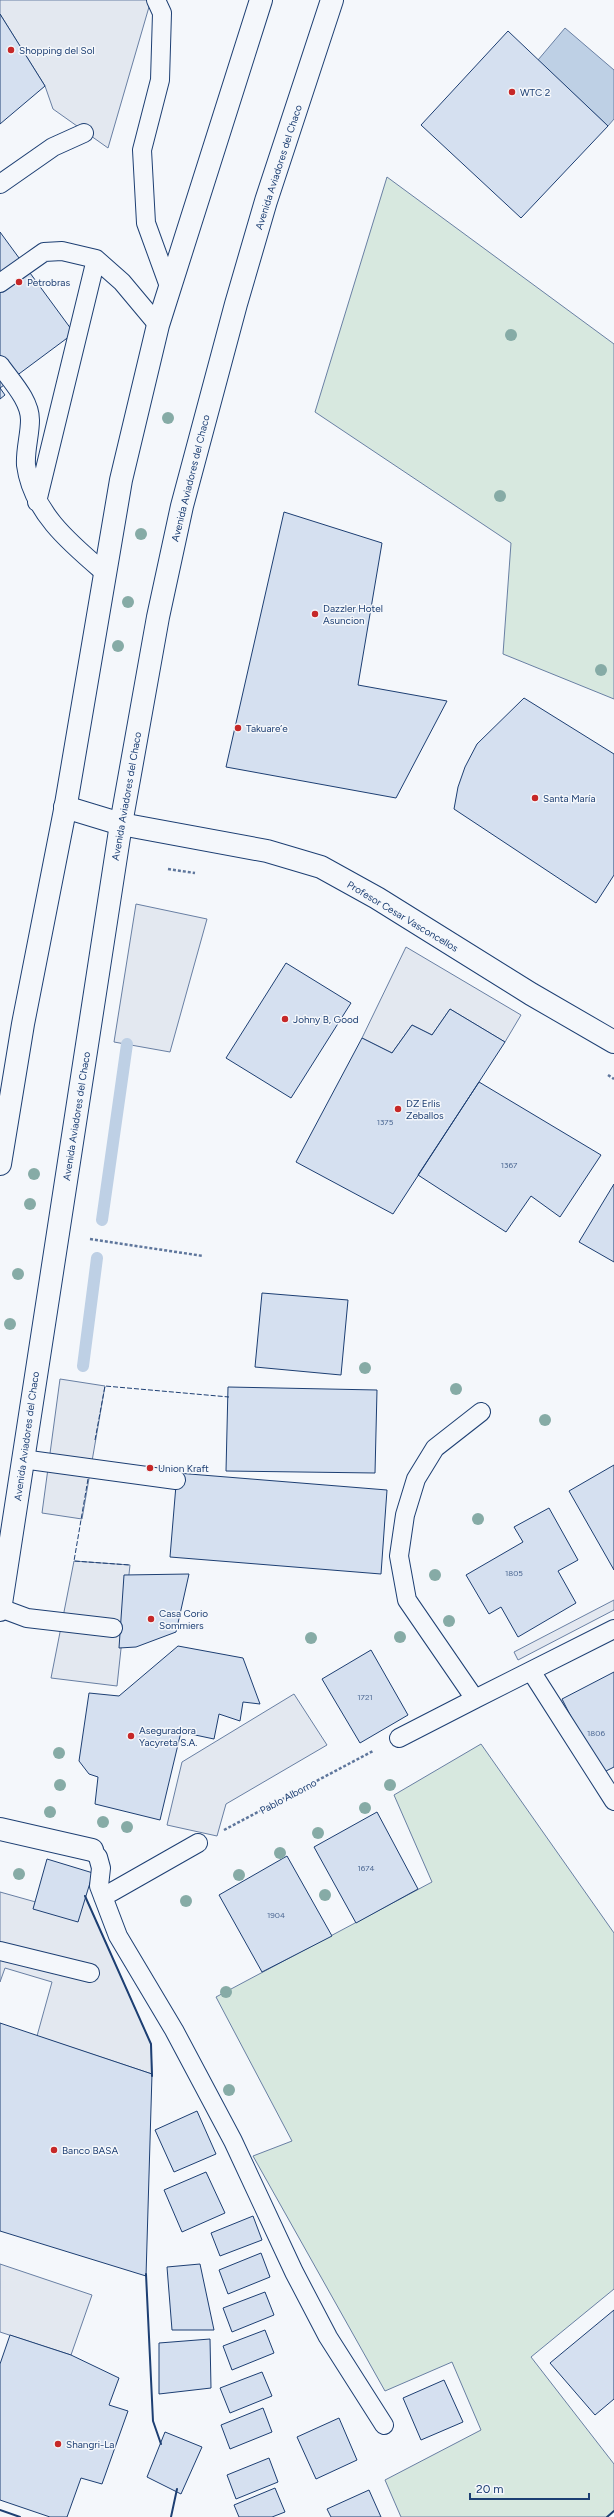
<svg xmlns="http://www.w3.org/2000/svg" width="614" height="2517" font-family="Figtree,sans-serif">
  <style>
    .green { fill: #d7e8df; stroke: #687fa3 }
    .parking { fill: #e3e8f0; stroke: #687fa3 }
    .water { fill: #bed0e5; stroke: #687fa3 }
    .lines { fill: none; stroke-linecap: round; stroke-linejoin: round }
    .stream { stroke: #bed0e5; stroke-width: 12 }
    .building { fill: #d5e0f0; stroke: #1d3f73 }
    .service-casing { stroke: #1d3f73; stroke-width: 20 }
    .minor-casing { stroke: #1d3f73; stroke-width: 24 }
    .trunk-casing { stroke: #1d3f73; stroke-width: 24 }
    .path { stroke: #5e769c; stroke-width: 2.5; stroke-dasharray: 3 2; stroke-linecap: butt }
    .service { stroke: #f4f7fb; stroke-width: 18 }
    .minor { stroke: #f4f7fb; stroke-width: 22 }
    .trunk { stroke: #f4f7fb; stroke-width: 22 }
    .fence { stroke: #1d3f73; stroke-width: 1; stroke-dasharray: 5 2; stroke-linecap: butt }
    .wall { stroke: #1d3f73; stroke-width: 2 }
    .tree { fill: #86aba6 }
    .poi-dot { fill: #c62828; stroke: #f4f7fb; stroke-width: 1.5 }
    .labels { text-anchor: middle; stroke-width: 3; stroke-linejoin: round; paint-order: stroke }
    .number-label { font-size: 8px; fill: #4b6792 }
    .poi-label { font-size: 10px; fill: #1d3f73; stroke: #f4f7fb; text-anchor: start }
    .street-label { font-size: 10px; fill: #1d3f73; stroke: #f4f7fb }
  </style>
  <rect width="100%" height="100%" fill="#f4f7fb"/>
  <path class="green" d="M387,177L614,344V699L503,654L511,543L315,412Z
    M481,1744L614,1933V2289L531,2357L614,2464V2511L607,2517H401L385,2480L481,2430L452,2362L385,2391L253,2156L292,2141L216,1997L432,1882L394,1795Z"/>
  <path class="parking" d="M0,0H151L108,148L53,109L45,86L0,14Z
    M136,904L207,919L170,1052L114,1042Z
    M406,947L521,1015L505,1042L450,1009L432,1035L412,1025L392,1053L362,1038Z
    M60,1379L105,1386L82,1519L42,1513Z
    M74,1561L130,1565L117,1686L51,1678Z
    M614,1600V1610L518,1660L514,1652Z
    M294,1694L327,1745L226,1804L217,1836L167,1825L182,1762Z
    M0,1892L50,1906L85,1896L151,2044L152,2074L37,2036L52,1982L5,1968L0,1982Z
    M0,2264L92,2295L71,2355L0,2332Z"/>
  <path class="water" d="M565,28L614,70V119L608,126L538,60Z"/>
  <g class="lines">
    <path class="stream" d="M102,1220L127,1044
      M83,1366L97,1258"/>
  </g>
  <path class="building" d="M0,14L45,86L0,124Z
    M508,31L608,126L521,218L421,125Z
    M0,232L74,333L0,388Z
    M0,388L5,395L0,399Z
    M284,512L382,543L358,685L447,701L396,798L226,767Z
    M524,698L614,754V875L596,903L454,809L458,787L465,767L477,744Z
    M286,963L351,1003L291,1098L226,1058Z
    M450,1009L505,1042L393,1214L296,1162L362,1038L392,1053L412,1025L432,1035Z
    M479,1082L601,1155L560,1217L531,1196L506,1232L418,1175Z
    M614,1184V1262L579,1242Z
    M262,1293L348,1300L341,1375L255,1367Z
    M228,1387L377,1390L375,1473L226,1471Z
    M614,1465V1570L569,1491Z
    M177,1473L387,1490L381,1574L170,1557Z
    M549,1508L578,1560L558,1571L576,1603L518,1637L501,1607L489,1614L466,1575L523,1542L514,1527Z
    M189,1574L176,1632L136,1647L119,1648L124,1575Z
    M178,1646L243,1658L260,1704L243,1702L240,1721L219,1714L214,1739L181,1732L160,1820L95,1804L98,1777L89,1774L79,1761L89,1693L119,1696Z
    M371,1650L408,1715L360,1743L322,1679Z
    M614,1672V1767L600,1774L562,1699Z
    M377,1812L418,1889L356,1923L314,1847Z
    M287,1856L332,1936L262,1972L219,1895Z
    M47,1859L93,1873L78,1922L33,1909Z
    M0,2023L152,2074L146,2276L0,2231Z
    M197,2111L216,2154L174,2172L155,2130Z
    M206,2172L225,2213L182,2232L164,2190Z
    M253,2216L262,2240L220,2256L211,2233Z
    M261,2253L270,2277L228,2294L219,2270Z
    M200,2264L214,2330H172L167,2267Z
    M265,2292L274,2315L232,2332L223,2308Z
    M614,2310V2399L595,2415L550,2363Z
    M265,2330L274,2353L232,2370L223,2346Z
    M10,2335L71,2355L119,2378L109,2405L128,2411L102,2484L81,2478L67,2517H50L0,2500V2364Z
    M210,2339L211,2388L159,2394V2343Z
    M262,2372L272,2396L230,2413L220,2388Z
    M444,2380L463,2422L421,2440L403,2398Z
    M263,2408L272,2432L230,2449L221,2425Z
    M339,2418L357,2460L316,2479L297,2437Z
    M165,2432L202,2447L181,2494L147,2477Z
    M269,2458L278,2482L236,2499L227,2475Z
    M275,2488L285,2512L272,2517H239L234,2505Z
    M369,2490L381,2517H331L327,2509Z"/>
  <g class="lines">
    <defs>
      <path id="service" d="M156,0L162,13L160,80L142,150L146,223L170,289
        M0,184L53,147L84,133
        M0,283L44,252L62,251L96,259L122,282L158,325
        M0,365C11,381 30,400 30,420C30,435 25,450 26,465C32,512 71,544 105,573
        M37,502L96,259
        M22,1459L176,1480
        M0,1608L27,1618L113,1628
        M531,1671L614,1801
        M475,1699L614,1629
        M399,1738L475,1699L407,1600L399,1556L405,1515L416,1479L435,1448L481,1412
        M92,1850L98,1857L101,1868L99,1886L118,1936L174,2030L233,2141L294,2272L328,2337L384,2425
        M103,1897L198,1843
        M0,1951L90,1973"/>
      <path id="minor" d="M65,807L121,824L267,851L321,867L377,898L531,994L614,1042
        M0,1829L92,1850"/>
      <path id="trunk" d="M0,1164L23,1024L65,810L121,480L158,325L261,0
        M0,1610L121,824L158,617L182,506L236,304L266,201L332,0"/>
    </defs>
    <use href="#service" class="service-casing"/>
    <use href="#minor" class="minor-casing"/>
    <use href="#trunk" class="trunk-casing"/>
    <path class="path" d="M168,869L195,873
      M608,1075L614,1079
      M90,1239L203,1256
      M224,1830L373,1751"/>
    <use href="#service" class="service"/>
    <use href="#minor" class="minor"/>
    <use href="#trunk" class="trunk"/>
    <path class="fence" d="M95,1440L105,1386L229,1397
      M88,1479L74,1561L130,1565"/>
    <path class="wall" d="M85,1896L151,2044L152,2076
      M146,2274L153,2421L161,2444
      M0,2510L20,2517
      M171,2517L177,2489
      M607,2517L614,2511"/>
  </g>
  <g class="tree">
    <circle cx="511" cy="335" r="6"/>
    <circle cx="168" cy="418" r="6"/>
    <circle cx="500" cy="496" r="6"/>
    <circle cx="141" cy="534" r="6"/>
    <circle cx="128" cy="602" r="6"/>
    <circle cx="118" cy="646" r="6"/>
    <circle cx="601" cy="670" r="6"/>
    <circle cx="34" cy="1174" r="6"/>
    <circle cx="30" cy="1204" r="6"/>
    <circle cx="18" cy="1274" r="6"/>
    <circle cx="10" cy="1324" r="6"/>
    <circle cx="365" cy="1368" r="6"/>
    <circle cx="456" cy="1389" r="6"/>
    <circle cx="545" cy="1420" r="6"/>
    <circle cx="478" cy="1519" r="6"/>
    <circle cx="435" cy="1575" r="6"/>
    <circle cx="449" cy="1621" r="6"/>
    <circle cx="400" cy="1637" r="6"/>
    <circle cx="311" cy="1638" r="6"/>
    <circle cx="59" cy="1753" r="6"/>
    <circle cx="60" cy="1785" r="6"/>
    <circle cx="390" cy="1785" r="6"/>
    <circle cx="365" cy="1808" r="6"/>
    <circle cx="50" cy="1812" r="6"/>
    <circle cx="103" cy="1822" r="6"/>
    <circle cx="127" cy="1827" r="6"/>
    <circle cx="318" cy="1833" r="6"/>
    <circle cx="280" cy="1853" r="6"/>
    <circle cx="19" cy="1874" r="6"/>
    <circle cx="239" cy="1875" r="6"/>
    <circle cx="325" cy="1895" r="6"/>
    <circle cx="186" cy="1901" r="6"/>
    <circle cx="226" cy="1992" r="6"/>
    <circle cx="229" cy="2090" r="6"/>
  </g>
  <g class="poi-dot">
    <circle cx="11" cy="50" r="4"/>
    <circle cx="512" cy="92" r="4"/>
    <circle cx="19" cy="282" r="4"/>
    <circle cx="315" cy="614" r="4"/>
    <circle cx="238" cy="728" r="4"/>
    <circle cx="535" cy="798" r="4"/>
    <circle cx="285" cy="1019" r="4"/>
    <circle cx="398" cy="1109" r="4"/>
    <circle cx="150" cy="1468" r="4"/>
    <circle cx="151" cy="1619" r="4"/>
    <circle cx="131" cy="1736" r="4"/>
    <circle cx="54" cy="2150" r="4"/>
    <circle cx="58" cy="2444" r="4"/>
  </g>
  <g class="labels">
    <g class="number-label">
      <text x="385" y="1125">1375</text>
      <text x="509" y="1168">1367</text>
      <text x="514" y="1576">1805</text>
      <text x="365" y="1700">1721</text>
      <text x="596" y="1736">1806</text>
      <text x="366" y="1871">1674</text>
      <text x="276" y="1918">1904</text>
    </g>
    <g class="poi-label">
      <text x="19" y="54">Shopping del Sol</text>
      <text x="520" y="96">WTC 2</text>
      <text x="27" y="286">Petrobras</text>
      <text x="323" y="612">Dazzler Hotel<tspan x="323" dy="12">Asuncion</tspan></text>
      <text x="246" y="732">Takuare’e</text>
      <text x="543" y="802">Santa María</text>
      <text x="293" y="1023">Johny B, Good</text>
      <text x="406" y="1107">DZ Erlis<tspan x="406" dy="12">Zeballos</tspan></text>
      <text x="158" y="1472">Union Kraft</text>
      <text x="159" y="1617">Casa Corio<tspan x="159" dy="12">Sommiers</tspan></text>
      <text x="139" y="1734">Aseguradora<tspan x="139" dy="12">Yacyreta S.A.</tspan></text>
      <text x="62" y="2154">Banco BASA</text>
      <text x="66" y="2448">Shangri-La</text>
    </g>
    <g class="street-label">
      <text transform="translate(278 167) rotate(-72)" y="4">Avenida Aviadores del Chaco</text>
      <text transform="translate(190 478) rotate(-76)" y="4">Avenida Aviadores del Chaco</text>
      <text transform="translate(126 796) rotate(-80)" y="4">Avenida Aviadores del Chaco</text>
      <text transform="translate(403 916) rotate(31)" y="4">Profesor Cesar Vasconcellos</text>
      <text transform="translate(76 1116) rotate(-81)" y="4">Avenida Aviadores del Chaco</text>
      <text transform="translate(26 1436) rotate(-82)" y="4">Avenida Aviadores del Chaco</text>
      <text transform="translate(288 1796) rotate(-28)" y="4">Pablo Alborno</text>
    </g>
  </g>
  <path d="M470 2493v6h119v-6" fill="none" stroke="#1d3f73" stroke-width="2"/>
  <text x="476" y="2493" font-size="12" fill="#1d3f73" stroke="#f4f7fb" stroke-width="3" paint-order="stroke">20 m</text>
</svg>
